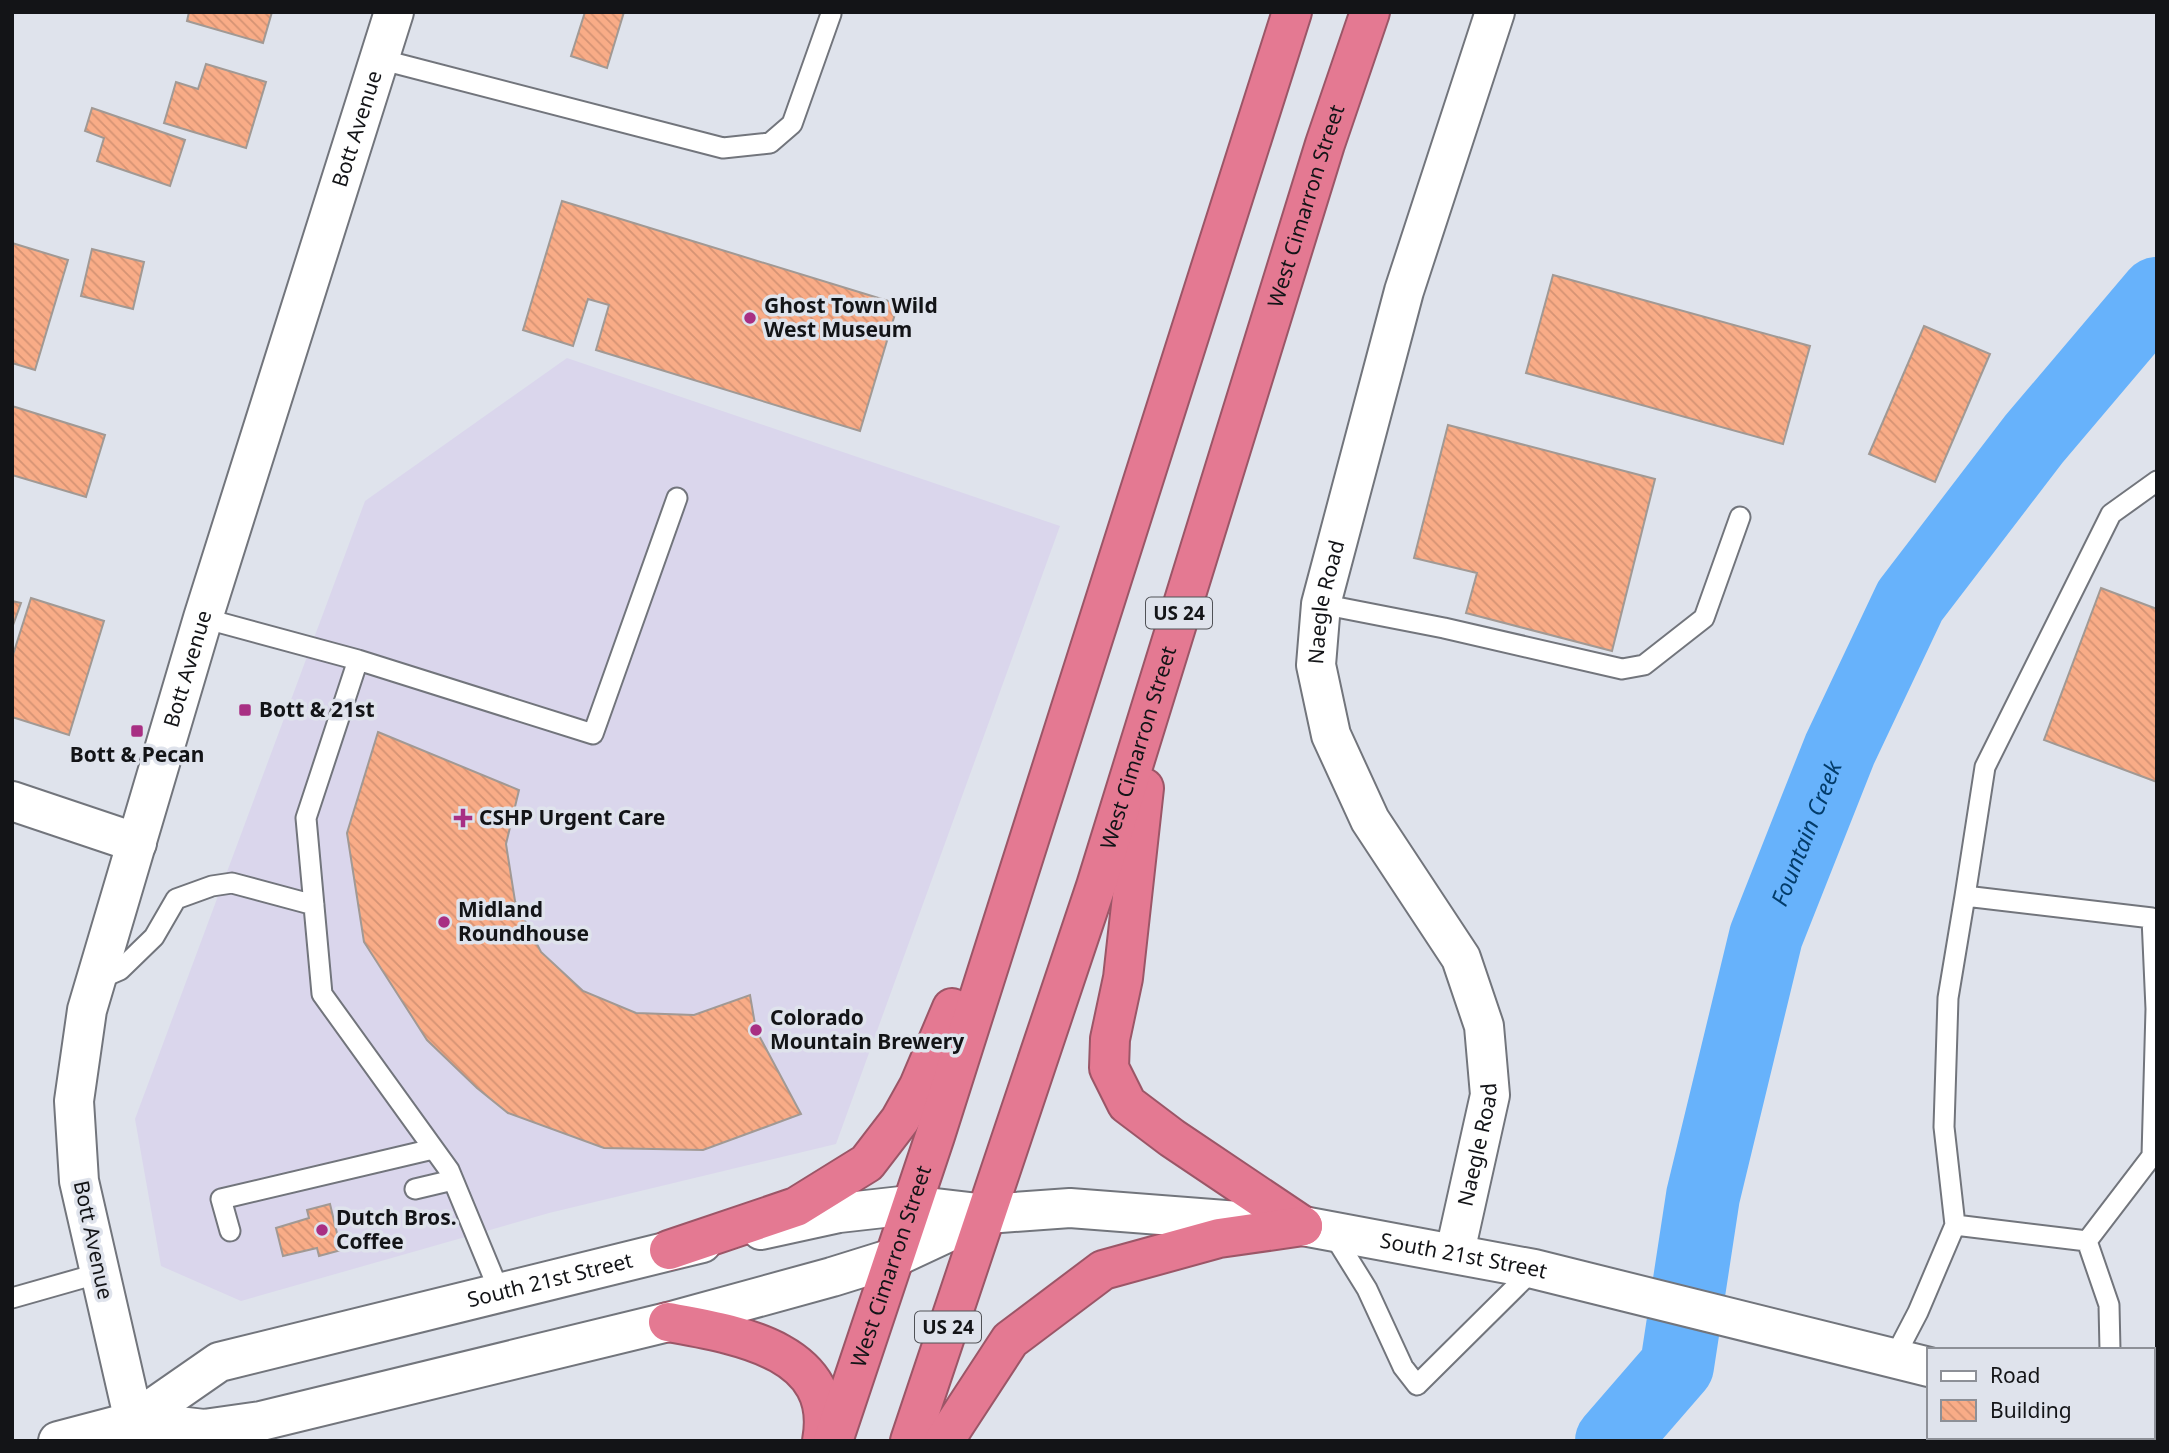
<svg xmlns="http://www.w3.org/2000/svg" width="2169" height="1453" font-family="'Noto Sans',sans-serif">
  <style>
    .commercial { fill: #dad6ec }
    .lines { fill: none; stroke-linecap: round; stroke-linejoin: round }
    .river { stroke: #67b2fb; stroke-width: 74 }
    .building { fill: url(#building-back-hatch); stroke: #a19994; stroke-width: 2 }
    .lane-casing { stroke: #72757c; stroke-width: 23 }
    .street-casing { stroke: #72757c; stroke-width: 42 }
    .secondary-casing { stroke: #72757c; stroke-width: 42 }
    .highway-casing { stroke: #9b5667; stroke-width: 42 }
    .lane { stroke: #fff; stroke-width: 19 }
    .street { stroke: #fff; stroke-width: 38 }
    .secondary { stroke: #fff; stroke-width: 38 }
    .highway { stroke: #e47992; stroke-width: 38 }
    .poi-dot { fill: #a82f83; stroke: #dfe3ec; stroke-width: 2.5 }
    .labels { text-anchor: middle; stroke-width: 7; stroke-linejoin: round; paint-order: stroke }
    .shield { fill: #dfe3ec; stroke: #505257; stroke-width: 2 }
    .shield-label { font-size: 19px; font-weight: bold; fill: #131417 }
    .street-label { font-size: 21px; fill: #131417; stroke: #dfe3ec }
    .poi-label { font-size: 21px; font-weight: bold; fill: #131417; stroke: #dfe3ec; text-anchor: start }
    .water-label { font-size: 23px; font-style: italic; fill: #033c6a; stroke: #dfe3ec }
  </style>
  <defs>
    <pattern id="building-back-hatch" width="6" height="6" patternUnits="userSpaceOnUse" patternTransform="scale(1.75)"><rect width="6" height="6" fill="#f9ac87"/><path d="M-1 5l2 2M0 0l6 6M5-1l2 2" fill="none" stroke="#d59374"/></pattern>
  </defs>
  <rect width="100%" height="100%" fill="#dfe3ec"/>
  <path class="commercial" d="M567,358L1060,526L836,1144L549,1213L241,1301L161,1266L135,1119L365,501Z"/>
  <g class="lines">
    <path class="river" id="s1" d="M1612,1441L1677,1366L1703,1196L1766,936L1840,749L1910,601L2034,439L2157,294"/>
  </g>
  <path class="building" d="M189,12H272L263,43L187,21Z
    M585,12H624L607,68L571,56Z
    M206,64L266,82L246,148L164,123L176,82L198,89Z
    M92,108L185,140L170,186L97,161L104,138L85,131Z
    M562,201L898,304L860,431L596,350L609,305L588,299L573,346L523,330Z
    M12,243L68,260L35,370L12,363Z
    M92,249L144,262L133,309L81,296Z
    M1553,275L1810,346L1783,444L1526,373Z
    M1924,326L1990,354L1935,482L1869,454Z
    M12,406L105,435L86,497L12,475Z
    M1448,425L1655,479L1612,651L1466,613L1477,573L1414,558Z
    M2101,588L2157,609V782L2044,740Z
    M31,598L104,621L69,735L12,717V658Z
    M12,601L21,603L12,628Z
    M378,732L519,790L506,844L515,901L541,952L583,991L636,1013L694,1015L750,995L756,1030L801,1114L703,1150L604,1148L508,1113L477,1088L427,1040L364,942L347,833Z
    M330,1204L341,1250L319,1256L317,1248L283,1256L276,1228L309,1218L307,1210Z"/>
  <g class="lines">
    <defs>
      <path id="lane" d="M379,59L723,148L770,143L792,124L831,14
        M1321,604L1444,628L1622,669L1644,665L1704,618L1740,517
        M203,618L358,660L593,734L677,498
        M358,660L306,818L322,994L449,1170L500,1293
        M1965,896L1985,767L2111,514L2157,481
        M97,980L120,970L154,937L176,899L212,886L232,883L314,905
        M415,1189L453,1180
        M1955,1225L1944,1127L1948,998L1965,896L2152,918L2156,1009L2152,1156L2087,1241
        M230,1231L221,1199L433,1149
        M1331,1231L1367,1289L1403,1367L1417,1385L1534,1269
        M12,1298L100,1273
        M1894,1358L1918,1312L1955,1225L2087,1241L2109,1305L2110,1350"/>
      <g id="street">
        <path d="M12,801L137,843"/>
        <path id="s2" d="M1455,1252L1490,1095L1484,1026L1461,958L1370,820L1331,735L1316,665L1321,604L1404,291L1495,12"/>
        <path id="s3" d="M134,1421L79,1181L74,1101L87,1010L203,618L394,12"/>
        <path d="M2131,1441L2133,1437"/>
      </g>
      <g id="secondary">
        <path id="s4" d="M761,1230L839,1213L910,1205L987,1214L1070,1208L1303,1226L1534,1269L1929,1367"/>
        <path d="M134,1421L204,1429L261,1421L668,1322L832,1277L893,1258L987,1214"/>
        <path d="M2153,1428L2157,1429"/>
        <path id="s5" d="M58,1441L134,1421L219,1362L702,1243"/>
      </g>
      <g id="highway">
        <path d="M1144,788L1123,978L1110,1039L1109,1068L1127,1104L1172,1138L1303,1226"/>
        <path d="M669,1250L796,1207L867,1163L900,1120L919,1086L952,1008"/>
        <path d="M668,1322C734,1334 839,1349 822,1441"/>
        <path id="s6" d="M833,1441L935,1136L1292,12"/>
        <path id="s7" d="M910,1441L1096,886L1325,144L1370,12"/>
        <path d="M944,1441L1010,1340L1103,1270L1219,1238L1303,1226"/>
      </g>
    </defs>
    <use href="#lane" class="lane-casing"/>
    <use href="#street" class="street-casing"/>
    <use href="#secondary" class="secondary-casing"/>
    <use href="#highway" class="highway-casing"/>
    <use href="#lane" class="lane"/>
    <use href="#street" class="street"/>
    <use href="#secondary" class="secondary"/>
    <use href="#highway" class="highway"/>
  </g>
  <g class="poi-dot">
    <circle cx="750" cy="318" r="7"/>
    <rect x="238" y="703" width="14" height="14" rx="3.5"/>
    <rect x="130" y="724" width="14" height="14" rx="3.5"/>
    <path d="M459.5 807.5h7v7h7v7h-7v7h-7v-7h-7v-7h7z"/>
    <circle cx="444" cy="922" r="7"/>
    <circle cx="756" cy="1030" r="7"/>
    <circle cx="322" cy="1230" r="7"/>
  </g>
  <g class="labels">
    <g class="shield">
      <rect x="1146" y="597.5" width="66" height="31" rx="5"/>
      <rect x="915" y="1311.5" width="66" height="31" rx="5"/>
    </g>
    <g class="shield-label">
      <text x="1179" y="620">US 24</text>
      <text x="948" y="1334">US 24</text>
    </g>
    <g class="street-label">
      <text dy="7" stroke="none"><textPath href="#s3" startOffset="1340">Bott Avenue</textPath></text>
      <text dy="7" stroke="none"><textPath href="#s7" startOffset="1297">West Cimarron Street</textPath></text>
      <text dy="7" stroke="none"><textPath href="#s2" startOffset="696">Naegle Road</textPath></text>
      <text dy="7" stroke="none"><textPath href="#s3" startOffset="774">Bott Avenue</textPath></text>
      <text dy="7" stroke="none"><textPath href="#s7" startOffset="730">West Cimarron Street</textPath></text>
      <text dy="7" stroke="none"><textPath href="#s2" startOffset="110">Naegle Road</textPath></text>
      <text transform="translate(93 1240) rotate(78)" y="7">Bott Avenue</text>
      <text dy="7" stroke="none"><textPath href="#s4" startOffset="709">South 21st Street</textPath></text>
      <text dy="7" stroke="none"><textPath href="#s6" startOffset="184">West Cimarron Street</textPath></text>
      <text dy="7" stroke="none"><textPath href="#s5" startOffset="523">South 21st Street</textPath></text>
    </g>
    <g class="poi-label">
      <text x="764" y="313">Ghost Town Wild<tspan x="764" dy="24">West Museum</tspan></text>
      <text x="259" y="717">Bott &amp; 21st</text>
      <text x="137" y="762" text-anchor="middle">Bott &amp; Pecan</text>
      <text x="479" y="825">CSHP Urgent Care</text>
      <text x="458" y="917">Midland<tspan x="458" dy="24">Roundhouse</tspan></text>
      <text x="770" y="1025">Colorado<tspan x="770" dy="24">Mountain Brewery</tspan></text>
      <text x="336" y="1225">Dutch Bros.<tspan x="336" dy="24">Coffee</tspan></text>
    </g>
    <g class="water-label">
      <text dy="8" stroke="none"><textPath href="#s1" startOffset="649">Fountain Creek</textPath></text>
    </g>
  </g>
  <rect width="2169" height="1453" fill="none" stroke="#131417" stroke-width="28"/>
  <rect x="1927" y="1348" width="228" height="91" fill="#dfe3ec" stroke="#8d9097" stroke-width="2"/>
  <rect x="1941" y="1371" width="35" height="10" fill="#ffffff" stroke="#8d9097" stroke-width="2"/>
  <text x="1990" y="1383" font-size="21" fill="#131417">Road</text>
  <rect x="1941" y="1400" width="35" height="21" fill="url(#building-back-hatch)" stroke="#8d9097" stroke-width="2"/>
  <text x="1990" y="1418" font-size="21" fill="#131417">Building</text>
</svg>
